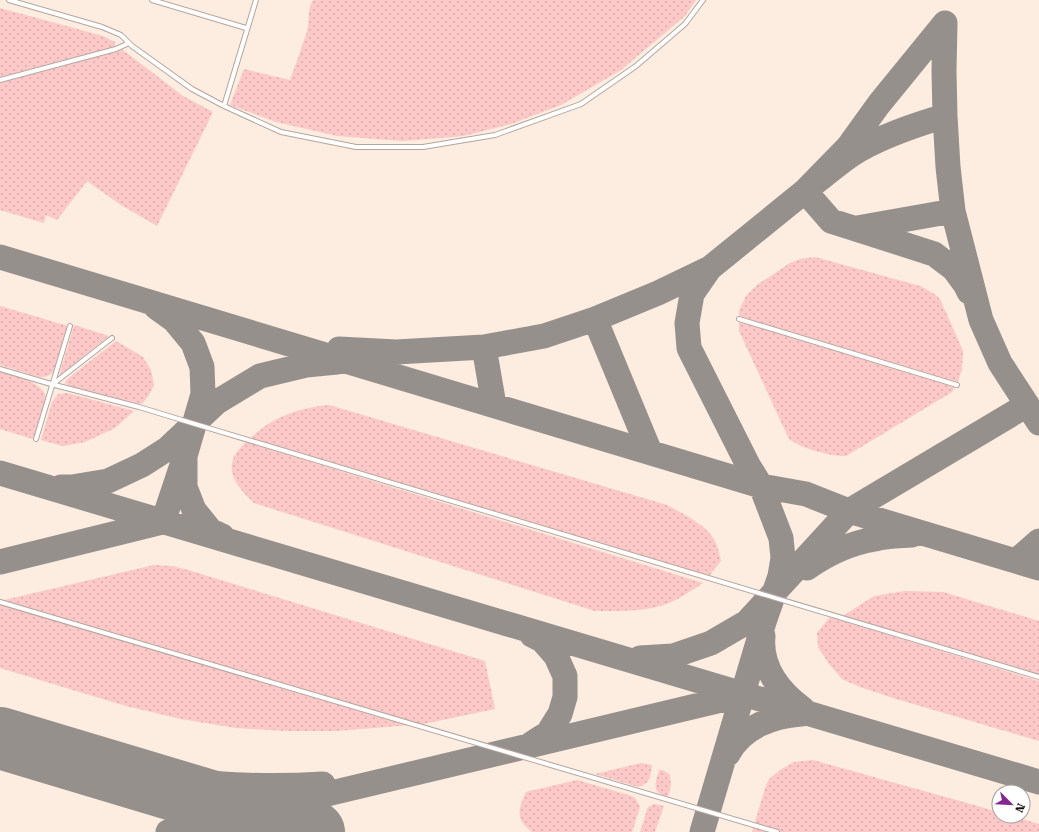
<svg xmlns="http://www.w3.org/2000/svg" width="1039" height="832" font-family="'Roboto Serif',serif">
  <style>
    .built { fill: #fdece0; fill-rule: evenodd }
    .green { fill: url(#green-dots) }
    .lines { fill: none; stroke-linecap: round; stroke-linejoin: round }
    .taxiway { stroke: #96908c; stroke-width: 25 }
    .runway { stroke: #96908c; stroke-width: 62 }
    .lane-casing { stroke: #b4a69d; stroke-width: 6 }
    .lane { stroke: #fff; stroke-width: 4 }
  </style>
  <defs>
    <pattern id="green-dots" width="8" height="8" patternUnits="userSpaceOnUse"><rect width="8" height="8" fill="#fcc8c8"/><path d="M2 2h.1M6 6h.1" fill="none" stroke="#d7abaa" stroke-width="1.8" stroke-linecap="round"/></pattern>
  </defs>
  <rect width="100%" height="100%" fill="#fef8f4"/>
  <path class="built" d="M0,0H1039V832H0ZM999,792H1023V816H999Z"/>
  <path class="green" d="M313,0H696L685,16L621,70L561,105L511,124L464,136L403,141L337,136L276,122L230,105L244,69L290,80C296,64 302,47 307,31C310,21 307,10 313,0Z
    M0,8L103,36L115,42V47L0,77Z
    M123,50L183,96L213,112L157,226L121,205L87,181L57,220L46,215L44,223L0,210V83Z
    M815,257L920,286L933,293L940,299L963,351L962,369L957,385L952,392L846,456C829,456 803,449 789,439L739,331V310L746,296L757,285L790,263L800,259Z
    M0,306L68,326C65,337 60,367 51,374C47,377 43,377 39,377L0,365Z
    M74,325L109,336L59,376Z
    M116,341L143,357L151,370L154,385L149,395L142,404L70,387L65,383L66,380Z
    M0,372C13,376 47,382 46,400C45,409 36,429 33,439L0,429Z
    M67,393L134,411L115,428L85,442L63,446L41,440L52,402L58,394Z
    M329,405L667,505C680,512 702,523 711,535C717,542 719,553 721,561L709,576L251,438C272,417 299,408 329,405Z
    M246,442L703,583C692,590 681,598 669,603C647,612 618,611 595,611L254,503C243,492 227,477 233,460C235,453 241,447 246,442Z
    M154,565L172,566L188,570L485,661L495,709L423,724L336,731H288L236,728L181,719L126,706L0,668V601Z
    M905,591L943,592L1039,621V675L843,616L874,596Z
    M830,617L1039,681V741L893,698L860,687L842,679L829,664L818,647L817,633Z
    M813,760L999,812V816H1012L1039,824V832H752L765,788L769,779L780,770L794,762Z
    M641,763L652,765C650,777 651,783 638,787L595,774Z
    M659,770H663L670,775L671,785L668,797C651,793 655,784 659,770Z
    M577,780L632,796L636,799L640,807L632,832H532C515,819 518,810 526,792Z
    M654,804L664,806L655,832H640L648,807Z"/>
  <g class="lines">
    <path class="taxiway" d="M945,23L944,71L945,116L948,167L953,211L981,320L1000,363L1039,423
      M945,116C915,125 878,137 851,155C835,166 820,179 805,191L831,221L934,254L954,269L965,284L969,292
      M857,228L953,211
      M0,257L761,486L806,494L849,511L1039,568
      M156,307L174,320L193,343L202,367L203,394L185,456V487L194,510L211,531L222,536
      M595,319L650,452
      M484,347L494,405
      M339,349L396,352L484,347L544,336L595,319L658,293L710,268L805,191L848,147L879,104L945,23
      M0,473L1039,782
      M61,487H72L108,481L142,465L167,449L217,402L260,376L306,365L337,362
      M163,522L181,468
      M1016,561L1039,541
      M0,562L162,522
      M807,568C827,554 851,543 875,539C887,536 900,536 912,535
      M763,636C760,667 780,692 803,709
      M640,658L673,656L711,643L747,622L849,511L1027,405
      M531,744L548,733L560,714L565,697V676L556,656L542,640L532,635
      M728,754C742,727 773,716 801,714
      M68,758C104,766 140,775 176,779C225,786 274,787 323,784
      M168,832L742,695
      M702,832L764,622L780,576L783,558L781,538L761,486L748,465L689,348L687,323L692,294L710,268"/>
    <path class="runway" d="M0,738L314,832"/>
    <defs>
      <path id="lane" d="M9,0L102,27L121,35L132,46L192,89L224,106L256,0
        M152,0L246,28
        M0,80L116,49L129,43
        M224,106L281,132L356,147H423L495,135L581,104L636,66L685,24L703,0
        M739,319L957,385
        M0,369L51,384L139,407L195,424L1039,677
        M53,384L112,338
        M36,439L70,326
        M0,602L777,832"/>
    </defs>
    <use href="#lane" class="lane-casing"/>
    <use href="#lane" class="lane"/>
  </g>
  <g transform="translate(1011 804) rotate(114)"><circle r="19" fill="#ffffff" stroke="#a09e9d"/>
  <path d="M0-3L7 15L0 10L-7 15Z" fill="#842692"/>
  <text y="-6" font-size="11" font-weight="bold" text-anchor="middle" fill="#120d0a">N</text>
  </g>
</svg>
